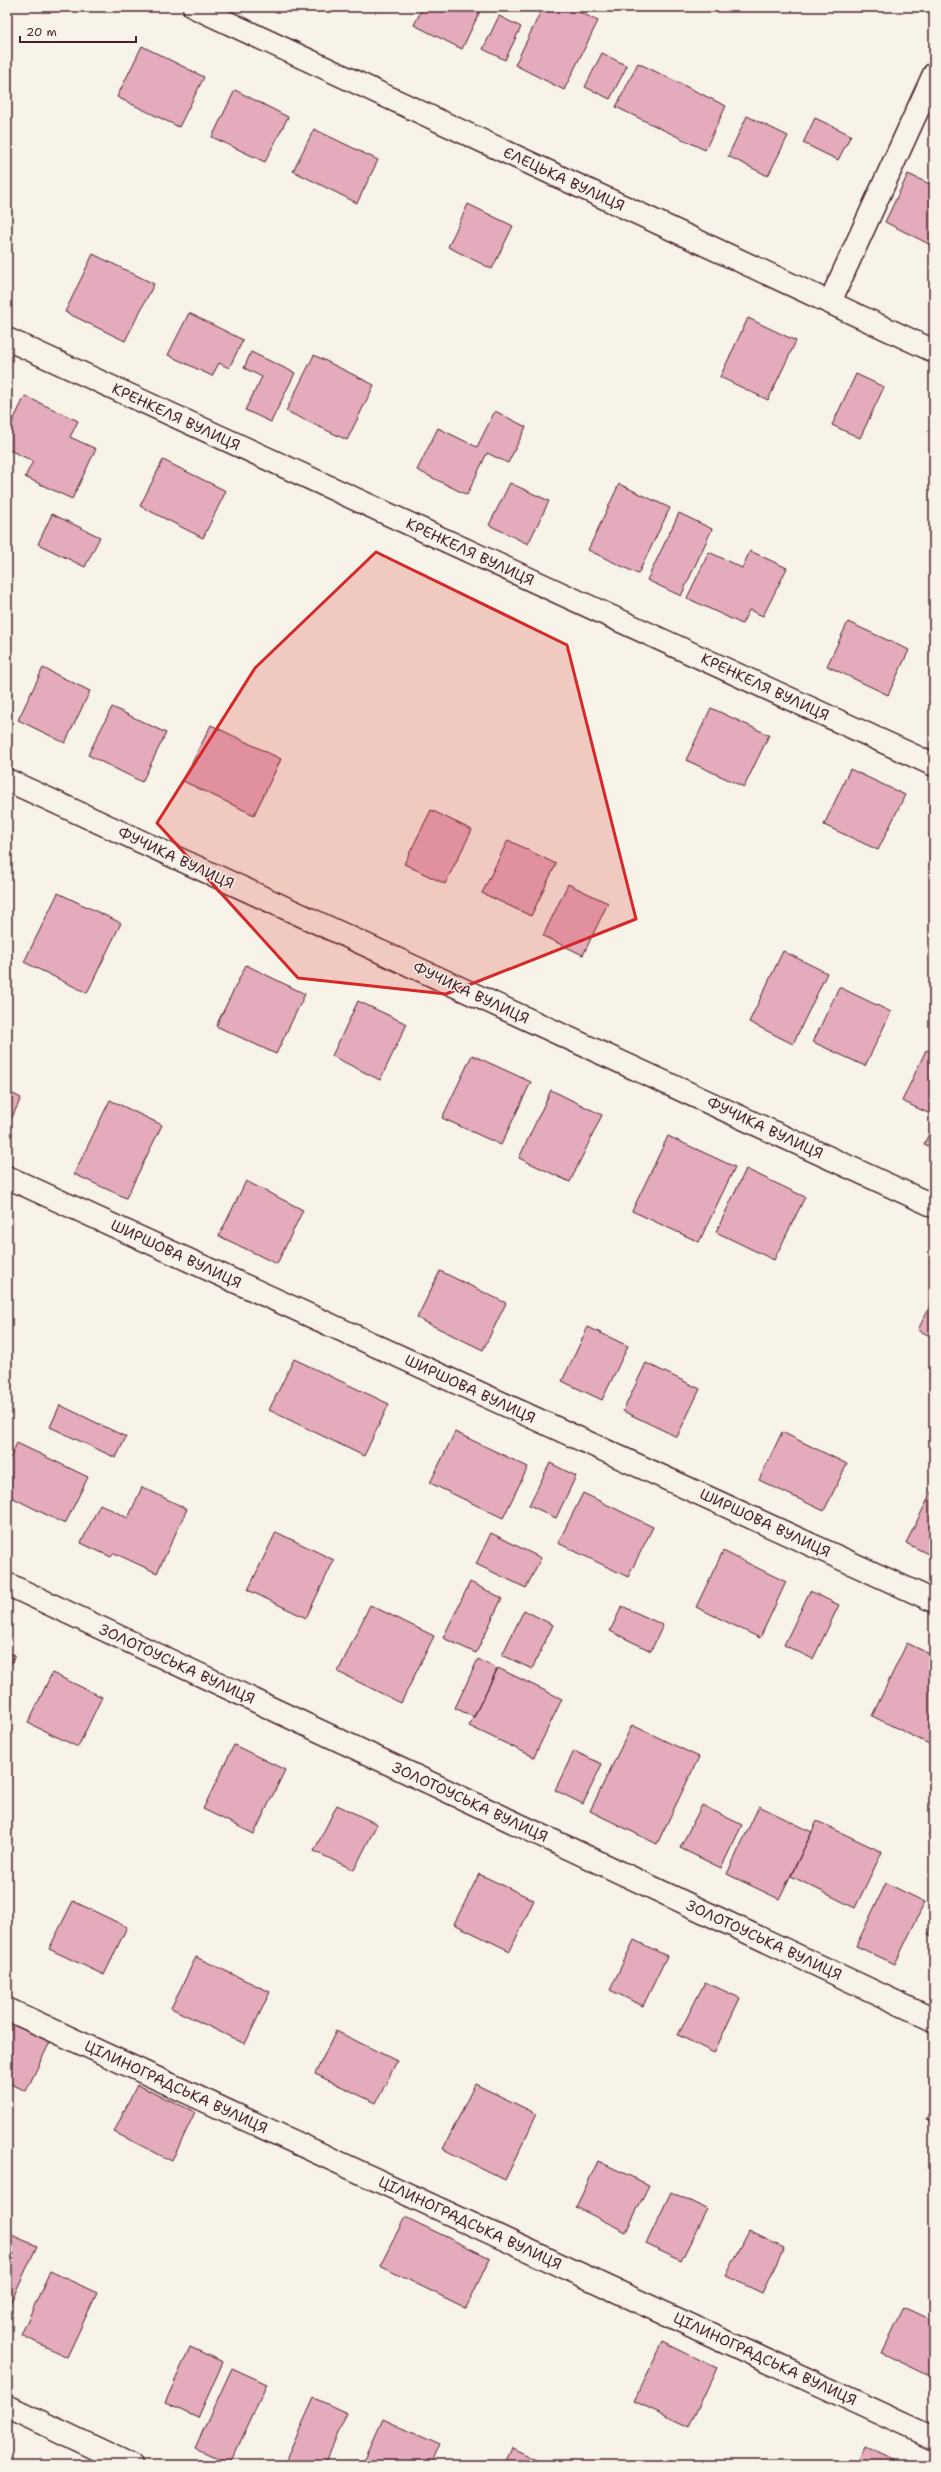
<svg xmlns="http://www.w3.org/2000/svg" width="941" height="2472" font-family="'Shantell Sans',sans-serif">
  <style>
    .building { fill: #e4abbc; stroke: #4a1f2b }
    .lines { fill: none; stroke-linecap: round; stroke-linejoin: round }
    .street-casing { stroke: #4a1f2b; stroke-width: 25 }
    .street { stroke: #f7f3e8; stroke-width: 22 }
    .marked { fill: #d62828; fill-opacity: 0.2; stroke: #d62828; stroke-width: 3; stroke-linejoin: round }
    .labels { text-anchor: middle; stroke-width: 3; stroke-linejoin: round; paint-order: stroke }
    .street-label { font-size: 15px; fill: #4a1f2b; stroke: #f7f3e8 }
  </style>
  <rect width="100%" height="100%" fill="#f7f3e8"/>
  <filter id="ink" filterUnits="userSpaceOnUse"><feTurbulence type="fractalNoise" baseFrequency=".025" numOctaves="2"/><feDisplacementMap in="SourceGraphic" scale="8" xChannelSelector="R" yChannelSelector="G"/><feConvolveMatrix kernelMatrix="1 2 1 2 8 2 1 2 1" color-interpolation-filters="sRGB"/></filter>
  <g filter="url(#ink)">
    <path class="building" d="M423,7H482L462,49L414,25Z
      M543,7H569L598,21L564,90L515,65Z
      M499,16L521,27L505,60L483,49Z
      M142,46L204,77L179,127L117,97Z
      M602,53L627,66L610,99L585,87Z
      M638,63L726,106L705,150L616,107Z
      M235,90L288,117L265,162L212,137Z
      M747,116L788,136L768,176L728,156Z
      M815,118L851,135L838,160L803,143Z
      M314,129L378,160L357,203L293,171Z
      M908,174L934,186L933,246L885,222Z
      M468,204L513,226L492,269L448,247Z
      M93,254L154,284L125,341L65,312Z
      M189,313L243,340L229,368L219,363L212,376L168,355Z
      M748,318L796,341L768,400L720,377Z
      M251,352L295,373L271,422L245,410L262,377L244,368Z
      M314,355L374,385L347,440L286,411Z
      M856,374L884,387L860,438L832,425Z
      M25,396L78,421L70,437L96,449L72,499L25,477L33,461L7,449V433Z
      M495,411L526,427L508,463L487,453L467,495L417,470L438,428L477,447Z
      M163,460L226,491L203,538L140,506Z
      M510,483L549,501L528,544L489,525Z
      M619,484L670,508L638,574L588,550Z
      M679,513L712,529L681,596L647,580Z
      M52,514L100,537L85,567L38,544Z
      M750,551L787,568L763,616L749,610L742,624L687,598L709,552L742,568Z
      M848,622L909,650L888,695L827,666Z
      M43,668L90,691L65,743L18,720Z
      M112,707L166,733L142,782L88,755Z
      M711,708L769,735L744,787L686,760Z
      M211,725L281,759L254,815L183,781Z
      M850,769L905,795L878,850L824,825Z
      M431,810L472,830L445,884L404,864Z
      M508,840L556,864L531,916L482,893Z
      M568,884L608,903L583,955L543,936Z
      M58,893L121,923L87,993L24,962Z
      M783,951L827,973L793,1044L749,1022Z
      M246,965L305,994L276,1054L216,1026Z
      M839,987L891,1012L865,1066L813,1042Z
      M358,1001L407,1024L380,1080L332,1056Z
      M926,1050L934,1053V1106L930,1114L902,1101Z
      M472,1055L531,1082L501,1145L442,1118Z
      M551,1090L602,1115L570,1182L519,1158Z
      M7,1091L21,1098L7,1128Z
      M110,1100L162,1125L126,1198L74,1174Z
      M934,1124V1149L924,1144Z
      M668,1136L735,1167L699,1242L632,1211Z
      M746,1169L805,1197L774,1260L716,1232Z
      M246,1181L303,1210L277,1264L219,1236Z
      M440,1271L506,1303L483,1350L417,1318Z
      M934,1297V1338L918,1330Z
      M588,1327L628,1346L602,1400L562,1381Z
      M294,1359L389,1404L364,1456L269,1410Z
      M646,1363L700,1389L677,1437L623,1411Z
      M60,1405L126,1437L116,1458L50,1427Z
      M455,1432L528,1467L503,1518L430,1483Z
      M782,1432L847,1464L824,1511L759,1480Z
      M17,1443L88,1477L65,1524L7,1495V1464Z
      M550,1463L576,1476L556,1518L529,1505Z
      M142,1487L187,1509L157,1573L114,1553L111,1557L81,1543L100,1504L128,1518Z
      M932,1491L934,1492V1557L906,1543Z
      M583,1493L653,1527L628,1577L558,1543Z
      M276,1532L334,1560L306,1618L248,1590Z
      M491,1533L541,1558L526,1588L476,1564Z
      M723,1551L786,1582L760,1638L696,1607Z
      M470,1582L502,1598L476,1653L443,1638Z
      M810,1591L839,1605L813,1659L784,1645Z
      M370,1605L434,1636L401,1703L338,1672Z
      M622,1606L663,1625L651,1651L610,1631Z
      M524,1610L553,1625L532,1669L502,1655Z
      M907,1643L934,1656V1733L929,1744L872,1716Z
      M7,1651L15,1655L7,1672Z
      M478,1659L497,1669L474,1717L455,1708Z
      M498,1668L562,1699L534,1757L469,1726Z
      M52,1673L102,1697L78,1747L28,1723Z
      M632,1725L699,1757L657,1844L590,1811Z
      M234,1745L285,1770L254,1834L203,1809Z
      M574,1751L602,1764L583,1804L555,1790Z
      M337,1805L377,1824L354,1870L314,1851Z
      M702,1805L742,1825L721,1868L680,1848Z
      M759,1806L812,1832L779,1899L727,1874Z
      M817,1821L882,1852L855,1908L791,1876Z
      M934,1823V1838L928,1835Z
      M479,1874L534,1900L510,1951L454,1924Z
      M886,1883L925,1902L895,1964L856,1946Z
      M73,1901L127,1927L104,1975L49,1949Z
      M934,1923V1938L928,1935Z
      M634,1940L667,1956L643,2006L610,1990Z
      M196,1957L270,1992L245,2044L171,2008Z
      M705,1982L740,1998L714,2053L678,2035Z
      M7,2022L50,2042L26,2091L7,2082Z
      M336,2031L397,2061L376,2103L315,2074Z
      M475,2084L537,2114L505,2180L443,2149Z
      M137,2085L195,2112L172,2161L114,2132Z
      M934,2103V2124L926,2120Z
      M598,2161L649,2185L626,2232L576,2207Z
      M671,2192L707,2209L681,2261L646,2244Z
      M405,2217L490,2258L466,2308L380,2266Z
      M749,2231L784,2248L762,2293L726,2276Z
      M7,2233L37,2246L7,2310Z
      M50,2271L97,2293L67,2357L21,2335Z
      M904,2307L934,2321V2378L882,2353Z
      M663,2342L717,2368L689,2427L634,2401Z
      M190,2347L223,2362L198,2418L165,2403Z
      M232,2368L267,2384L230,2464L195,2448Z
      M314,2398L347,2413L324,2465H291L285,2462Z
      M383,2419L440,2445L431,2465H362Z
      M864,2446L904,2465H855Z
      M512,2448L548,2465H504Z"/>
    <g class="lines">
      <defs>
        <path id="street" d="M194,7L934,351
          M830,302L934,74
          M7,339L934,765
          M7,780L934,1206
          M7,1177L934,1601
          M7,1584L934,2020
          M7,2009L934,2438
          M7,2406L131,2465"/>
      </defs>
      <use href="#street" class="street-casing"/>
      <use href="#street" class="street"/>
    </g>
  </g>
  <path class="marked" d="M376,552L567,645L636,919L446,994L298,978L157,823L255,668Z"/>
  <g class="labels">
    <g class="street-label">
      <text transform="translate(564 179) rotate(25)" y="5">ЄЛЕЦЬКА ВУЛИЦЯ</text>
      <text transform="translate(176 417) rotate(25)" y="5">КРЕНКЕЛЯ ВУЛИЦЯ</text>
      <text transform="translate(470 552) rotate(25)" y="5">КРЕНКЕЛЯ ВУЛИЦЯ</text>
      <text transform="translate(765 687) rotate(25)" y="5">КРЕНКЕЛЯ ВУЛИЦЯ</text>
      <text transform="translate(176 858) rotate(25)" y="5">ФУЧИКА ВУЛИЦЯ</text>
      <text transform="translate(471 993) rotate(25)" y="5">ФУЧИКА ВУЛИЦЯ</text>
      <text transform="translate(765 1128) rotate(25)" y="5">ФУЧИКА ВУЛИЦЯ</text>
      <text transform="translate(176 1254) rotate(25)" y="5">ШИРШОВА ВУЛИЦЯ</text>
      <text transform="translate(470 1389) rotate(25)" y="5">ШИРШОВА ВУЛИЦЯ</text>
      <text transform="translate(765 1523) rotate(25)" y="5">ШИРШОВА ВУЛИЦЯ</text>
      <text transform="translate(177 1664) rotate(25)" y="5">ЗОЛОТОУСЬКА ВУЛИЦЯ</text>
      <text transform="translate(470 1802) rotate(25)" y="5">ЗОЛОТОУСЬКА ВУЛИЦЯ</text>
      <text transform="translate(764 1940) rotate(25)" y="5">ЗОЛОТОУСЬКА ВУЛИЦЯ</text>
      <text transform="translate(176 2087) rotate(25)" y="5">ЦІЛИНОГРАДСЬКА ВУЛИЦЯ</text>
      <text transform="translate(470 2223) rotate(25)" y="5">ЦІЛИНОГРАДСЬКА ВУЛИЦЯ</text>
      <text transform="translate(765 2359) rotate(25)" y="5">ЦІЛИНОГРАДСЬКА ВУЛИЦЯ</text>
    </g>
  </g>
  <rect width="941" height="2472" fill="none" stroke="#f7f3e8" stroke-width="24"/>
  <rect x="12" y="12" width="917" height="2448" fill="none" stroke="#4a1f2b" stroke-width="1.5" filter="url(#ink)"/>
  <path d="M20 36v6h116v-6" fill="none" stroke="#4a1f2b" stroke-width="2"/>
  <text x="26" y="36" font-size="12" fill="#4a1f2b" stroke="#f7f3e8" stroke-width="3" paint-order="stroke">20 m</text>
</svg>
